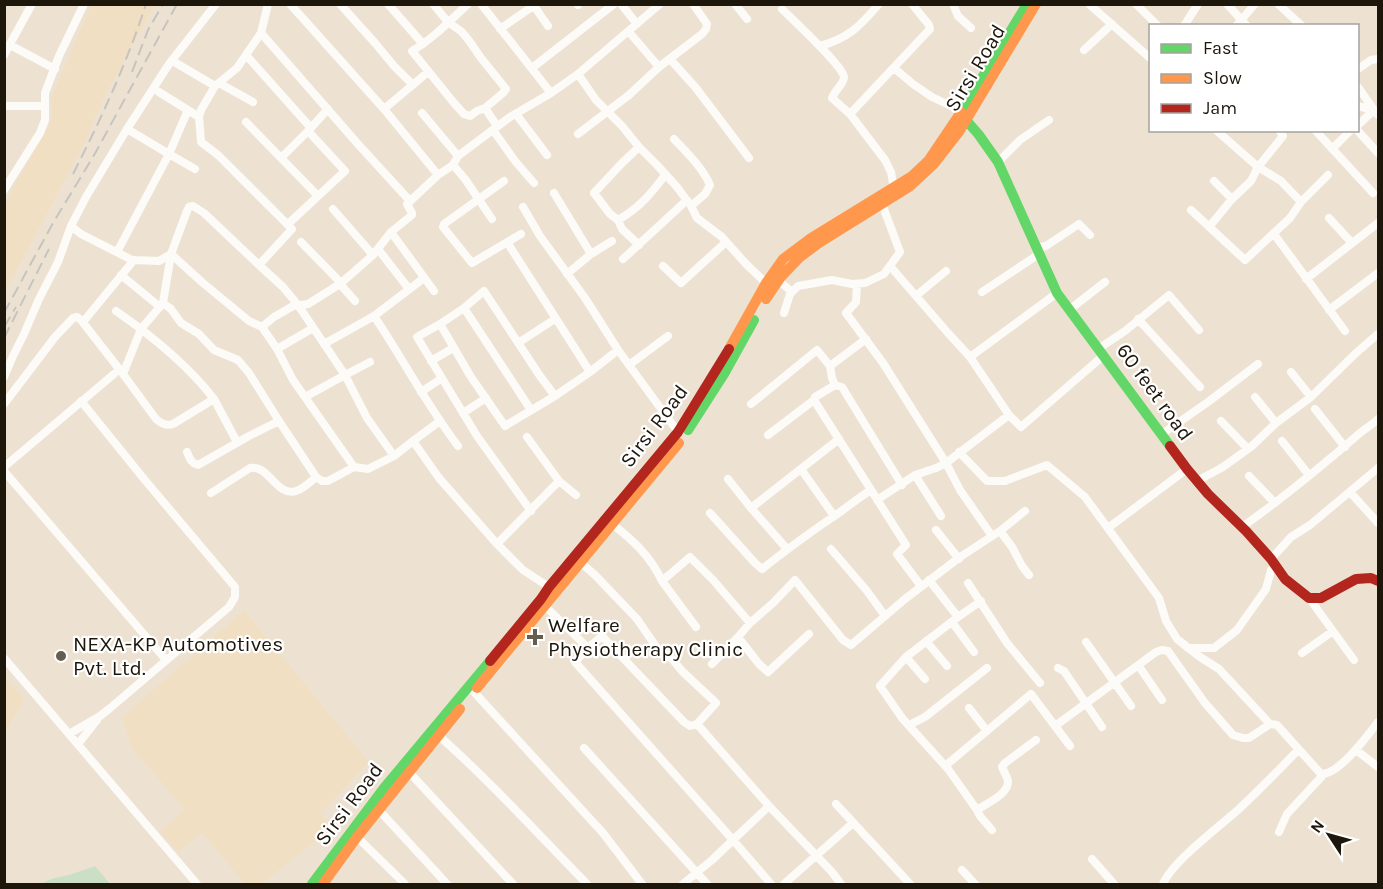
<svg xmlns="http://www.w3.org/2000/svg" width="1383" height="889" font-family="Karla,sans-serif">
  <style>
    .built { fill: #f1dfc3 }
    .green { fill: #cbdfc7 }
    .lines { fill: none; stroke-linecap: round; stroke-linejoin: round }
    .street { stroke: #fcfbf8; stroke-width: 8 }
    .fast { stroke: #63d668; stroke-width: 10 }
    .slow { stroke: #ff974d; stroke-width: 10 }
    .jam { stroke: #b3261e; stroke-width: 10 }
    .rail { stroke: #c7c4bf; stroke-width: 2; stroke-dasharray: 12 6; stroke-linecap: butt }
    .poi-dot { fill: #665d51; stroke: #fff; stroke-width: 2 }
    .labels { text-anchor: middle; stroke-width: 4.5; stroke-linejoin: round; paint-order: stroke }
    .street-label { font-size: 21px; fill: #1d160b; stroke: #fff }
    .poi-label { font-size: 21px; fill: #1d160b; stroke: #fff; text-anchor: start }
  </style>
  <rect width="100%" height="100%" fill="#ede2d2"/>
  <path class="built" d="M91,5H155L106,94L85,142L56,197L5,291V203L52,120L51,99Z
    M244,610L369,762L321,813L332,828L261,884H245L202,833L178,852L160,831L185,810L132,748L122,717Z
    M5,676L24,699L5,734Z"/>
  <path class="green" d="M95,866L110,884H40L54,878L69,875Z"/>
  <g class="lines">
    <path class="street" d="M290,4L384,109L438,175L453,165
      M340,4L375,43L394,66L413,85
      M388,4L423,44L412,51L454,103L464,114L470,116L477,111L485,108L497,126
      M433,4L448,22L462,32L470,42L481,58L506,89L503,93L485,108
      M481,4L551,93L578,74L596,100L622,126L639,147L657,165L677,187L691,206L697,218L722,237L746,264L768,285
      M578,4V5
      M621,4L637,24
      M735,4L747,19
      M953,4L958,16L971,28
      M1136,4L1158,26
      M1227,4L1247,26
      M1278,4L1302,26
      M1090,5L1150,58
      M534,6L548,26
      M782,9C793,20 842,65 844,77C844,84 834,91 832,98L850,114L885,160L891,172L894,189
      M1184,26L1198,4
      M1236,26L1255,4
      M500,29L536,4
      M629,32L659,67
      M261,33L357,143L410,201
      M423,44L438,32L468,4
      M10,45L55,69
      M820,46C849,38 860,26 879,4
      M1084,50L1112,24
      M4,55L32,4
      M246,55L311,128
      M670,59L696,88L749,158
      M176,63L215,86
      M532,68L614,4
      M894,68L913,84L932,97L962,111
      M1358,69L1371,60L1378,59
      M578,74L660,4
      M219,83L253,102
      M1358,87L1374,110L1358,125
      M159,92L199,117
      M4,106H44
      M1358,106L1374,110L1378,115
      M384,109L428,72
      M188,110L169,154L195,169
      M422,113L458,156L453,165L465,179L492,219
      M516,114L547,155
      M850,114L930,29L929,25L912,4
      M246,122L281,158
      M127,129L169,64L216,4
      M309,130L328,109
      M493,130L515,161L534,183
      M1315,130L1373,193
      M1357,130L1378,153
      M578,134L629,95L659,67L702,34L706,29L707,24L693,4
      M674,139C687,153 702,167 710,185L705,194L691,206
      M639,147L622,163L594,193L610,214L618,220C639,208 651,194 665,175
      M1332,149L1351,130
      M458,156L510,117L551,93
      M998,162L1020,140L1049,120
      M504,181L444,224L443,227L472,263L521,234
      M1214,181L1232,199
      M4,190L40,133L45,120V93L59,56L84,4
      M554,193L591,254L567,274
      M1301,202L1328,175
      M523,207L540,236L585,298L618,350L678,432
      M333,209L373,255
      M1191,210L1245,260L1290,218L1301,202L1281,181L1258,167L1283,136L1279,130
      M1329,218L1352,243
      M618,220L622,229L639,245
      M288,224L345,171L308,131L281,158L318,196
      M71,226L81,234L132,260L159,261L171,254L203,283L249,321L262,327L274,317L293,306L308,304L340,284L373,255L391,232L412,215V213L407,204L438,175
      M1209,227L1232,199L1251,181L1258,167L1216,130
      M391,232L434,291
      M1274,234L1345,331
      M301,242L341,283
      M1036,248L1046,246L1079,224L1090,235
      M378,249L409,289
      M591,254L612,241
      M623,259L687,200
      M259,265L292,229L218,155L201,142L199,117L201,110L215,86L237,68L261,33L268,4
      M663,266L681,283L726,242
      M890,266L948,333L970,357L1009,415L1021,427L1103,356
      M121,275L160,307
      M777,279L792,292
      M1306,279L1378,223
      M340,284L355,301
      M857,284L856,302L846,313L883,363L946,463L960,490L992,536
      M982,292L1039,254
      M917,295L946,271
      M163,303L171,254L187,211L189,207L193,206L204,213L259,265L283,287L298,305L345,375L367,418L394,456
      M464,308L531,410
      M1069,310L1105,282
      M1329,310L1378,273
      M116,311C152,336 187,364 214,399
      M784,313L790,294L798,286L832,280L852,284L865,283L884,274L900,252L882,204
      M374,316L424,278
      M1138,319L1200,387
      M83,322L134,260
      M440,324L471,377L505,426L555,396L590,372L507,242
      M262,327L277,349L293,380L354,467
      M866,339L830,366L832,378L835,385L842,387L902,485
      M518,343L555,319
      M324,344L374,316C403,359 426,404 458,446
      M277,349L313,328
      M1098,349L1125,331L1169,295L1199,330
      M970,357L1057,293
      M431,361L453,348
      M629,365L668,336
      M590,372L618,350
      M1291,372L1311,397
      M4,377L13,356L24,334L39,299L58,262L71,226L86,197L127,129L169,154L117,252
      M421,392L442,378
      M305,397L345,375L370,362
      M1255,397L1276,423
      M814,400L815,397L835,385
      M4,404L55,337L73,318L77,317L81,320L123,374
      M751,404L817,350L830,366
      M1315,409L1345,447
      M463,413L486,398
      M1221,421L1248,449
      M1162,434L1208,402L1258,364
      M768,435L814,400L906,545L897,554L921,586
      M413,441L440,421
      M1282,441L1309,475
      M237,442L214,399L173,424C166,426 162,424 156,419L123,374L141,329L163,303L171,309L181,323L199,334L214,350L238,360L249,373L279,421
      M187,452C190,459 191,463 198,465L249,436L279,421L316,477L322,481H328L354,467L368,469L394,456L413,441L439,478L497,544L523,570L549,587
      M959,452L987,481H1005L1047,465L1085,497L1159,598L1166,621L1177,639L1200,657L1219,669L1270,724
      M4,467L114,374
      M801,469L834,516
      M4,471L166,660
      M915,475L941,516
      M1249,476L1275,503
      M728,479L751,508
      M559,481L576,495
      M1197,481L1223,467L1252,446L1276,423L1311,397L1356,353L1378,334
      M1350,492L1378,523
      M211,493L250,468C269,464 276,497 296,491C303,489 310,482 316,477
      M877,500L915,475L936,468L946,463L1009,415
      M531,511L477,436L417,337L440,324L464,308L484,291L540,376L555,396
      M710,513L755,563L762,569C785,551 809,533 833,517C846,508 858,498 871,490
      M612,524C633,540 651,557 662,581L690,557L714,581L750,623
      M1242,527C1283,498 1322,466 1360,433C1366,428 1373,424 1378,419
      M1108,528L1187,469
      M936,530L959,559
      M1000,531L1025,511
      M497,544L559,481L527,437
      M787,549L751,508L839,439
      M831,549L867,591L885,616
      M1271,559L1291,537L1310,525L1378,468
      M580,562L595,575L637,619L657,648L672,659L682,671L716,703L697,724L690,726L684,722L602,636L588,648
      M929,580L958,617L906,657L880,686L902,718L948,769L977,810L980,816L992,830
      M662,581L696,627
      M968,583L1007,643L1040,683
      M1309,598L1354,660
      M545,606L588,648L575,662L733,840L712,860L683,884
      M958,617L981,601
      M952,622L974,652
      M809,634L768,672L759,664L738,637L750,623L773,603L795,580L843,640L851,645L905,599L960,557L1000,531L1012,547L1022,566L1029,575
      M926,641L947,666
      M1086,642L1131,706
      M1188,648H1214L1237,630L1266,589L1271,570L1276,566
      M1302,653L1333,631
      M906,657L925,679
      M4,658L197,884
      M712,664L738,637
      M1138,665L1162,700
      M1058,668L1064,671L1102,727
      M474,692L603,833L642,884
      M969,708L987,731
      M697,724L769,806L832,872L841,884
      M909,725L925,717L987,668
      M1055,726L1156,652L1162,650L1168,651L1205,703L1233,735L1243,738H1249L1270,724L1277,725L1321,774C1339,775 1368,735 1378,722
      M69,734L100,716L109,709L229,607L235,597V587L144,479L81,401
      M438,735C491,782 538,834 587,884
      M78,744L97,720
      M584,748L707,884
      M1356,750L1378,767
      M945,766L1031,694L1070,746
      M409,772L513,884
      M836,804L910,884
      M769,806L733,840L771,884
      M377,808L447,884
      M977,810C987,803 1009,794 1008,781C1007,776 1004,772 1002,767L1005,763L1036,740
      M1279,832L1287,814L1324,774
      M357,837L405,884
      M1092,859L1114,884
      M962,870L975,884
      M784,884L853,823
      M1163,884C1172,862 1219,827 1239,809C1259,790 1279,770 1298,750"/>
    <path class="fast" d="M961,112L1027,4
      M966,120L979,135L998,162L1057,293L1170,446
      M688,430L724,374L754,320
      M312,884L384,788L490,661"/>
    <path class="slow" d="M766,299L781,277L799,258L819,243L909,187L934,164L959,132L1036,4
      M729,349L766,283L783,259L811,238L912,176L928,161L961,112
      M477,688L679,443
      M323,884L357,837L460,709"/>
    <path class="jam" d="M1170,446L1187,469L1208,494L1246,531L1271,559L1285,579L1309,598H1321L1356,579L1371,578L1378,581
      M490,661L541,599L549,587L678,432L729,349"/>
    <path class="rail" d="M132,72L148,30L163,4
      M73,174C101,119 127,63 146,4
      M4,313L53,223L93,157L177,4
      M4,327L16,307
      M4,338L49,249"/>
  </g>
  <g class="poi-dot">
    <path d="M532 628h6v6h6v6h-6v6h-6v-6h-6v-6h6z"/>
    <circle cx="61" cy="656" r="6"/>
  </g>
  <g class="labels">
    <g class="street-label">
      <text transform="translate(975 68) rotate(-59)" y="7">Sirsi Road</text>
      <text transform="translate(1155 392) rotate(54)" y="7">60 feet road</text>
      <text transform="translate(654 426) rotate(-53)" y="7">Sirsi Road</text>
      <text transform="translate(349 804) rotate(-53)" y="7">Sirsi Road</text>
    </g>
    <g class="poi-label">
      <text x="548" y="632">Welfare<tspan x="548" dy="24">Physiotherapy Clinic</tspan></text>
      <text x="73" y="651">NEXA-KP Automotives<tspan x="73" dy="24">Pvt. Ltd.</tspan></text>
    </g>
  </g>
  <rect width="1383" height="889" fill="none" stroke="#1d160b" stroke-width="12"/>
  <rect x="1149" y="24" width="210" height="108" fill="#ffffff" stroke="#a5a29d" stroke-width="1.5"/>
  <rect x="1161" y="44" width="30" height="9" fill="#63d668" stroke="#a5a29d" stroke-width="1.5"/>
  <text x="1203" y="54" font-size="18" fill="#1d160b">Fast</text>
  <rect x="1161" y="74" width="30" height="9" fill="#ff974d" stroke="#a5a29d" stroke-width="1.5"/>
  <text x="1203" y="84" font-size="18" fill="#1d160b">Slow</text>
  <rect x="1161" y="104" width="30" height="9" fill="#b3261e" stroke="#a5a29d" stroke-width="1.5"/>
  <text x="1203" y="114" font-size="18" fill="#1d160b">Jam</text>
  <g transform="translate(1329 835) rotate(306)" stroke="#ffffff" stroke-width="4.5" paint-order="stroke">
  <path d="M0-4.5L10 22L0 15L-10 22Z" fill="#1d160b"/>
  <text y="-9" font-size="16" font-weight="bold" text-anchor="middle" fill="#1d160b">N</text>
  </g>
</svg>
